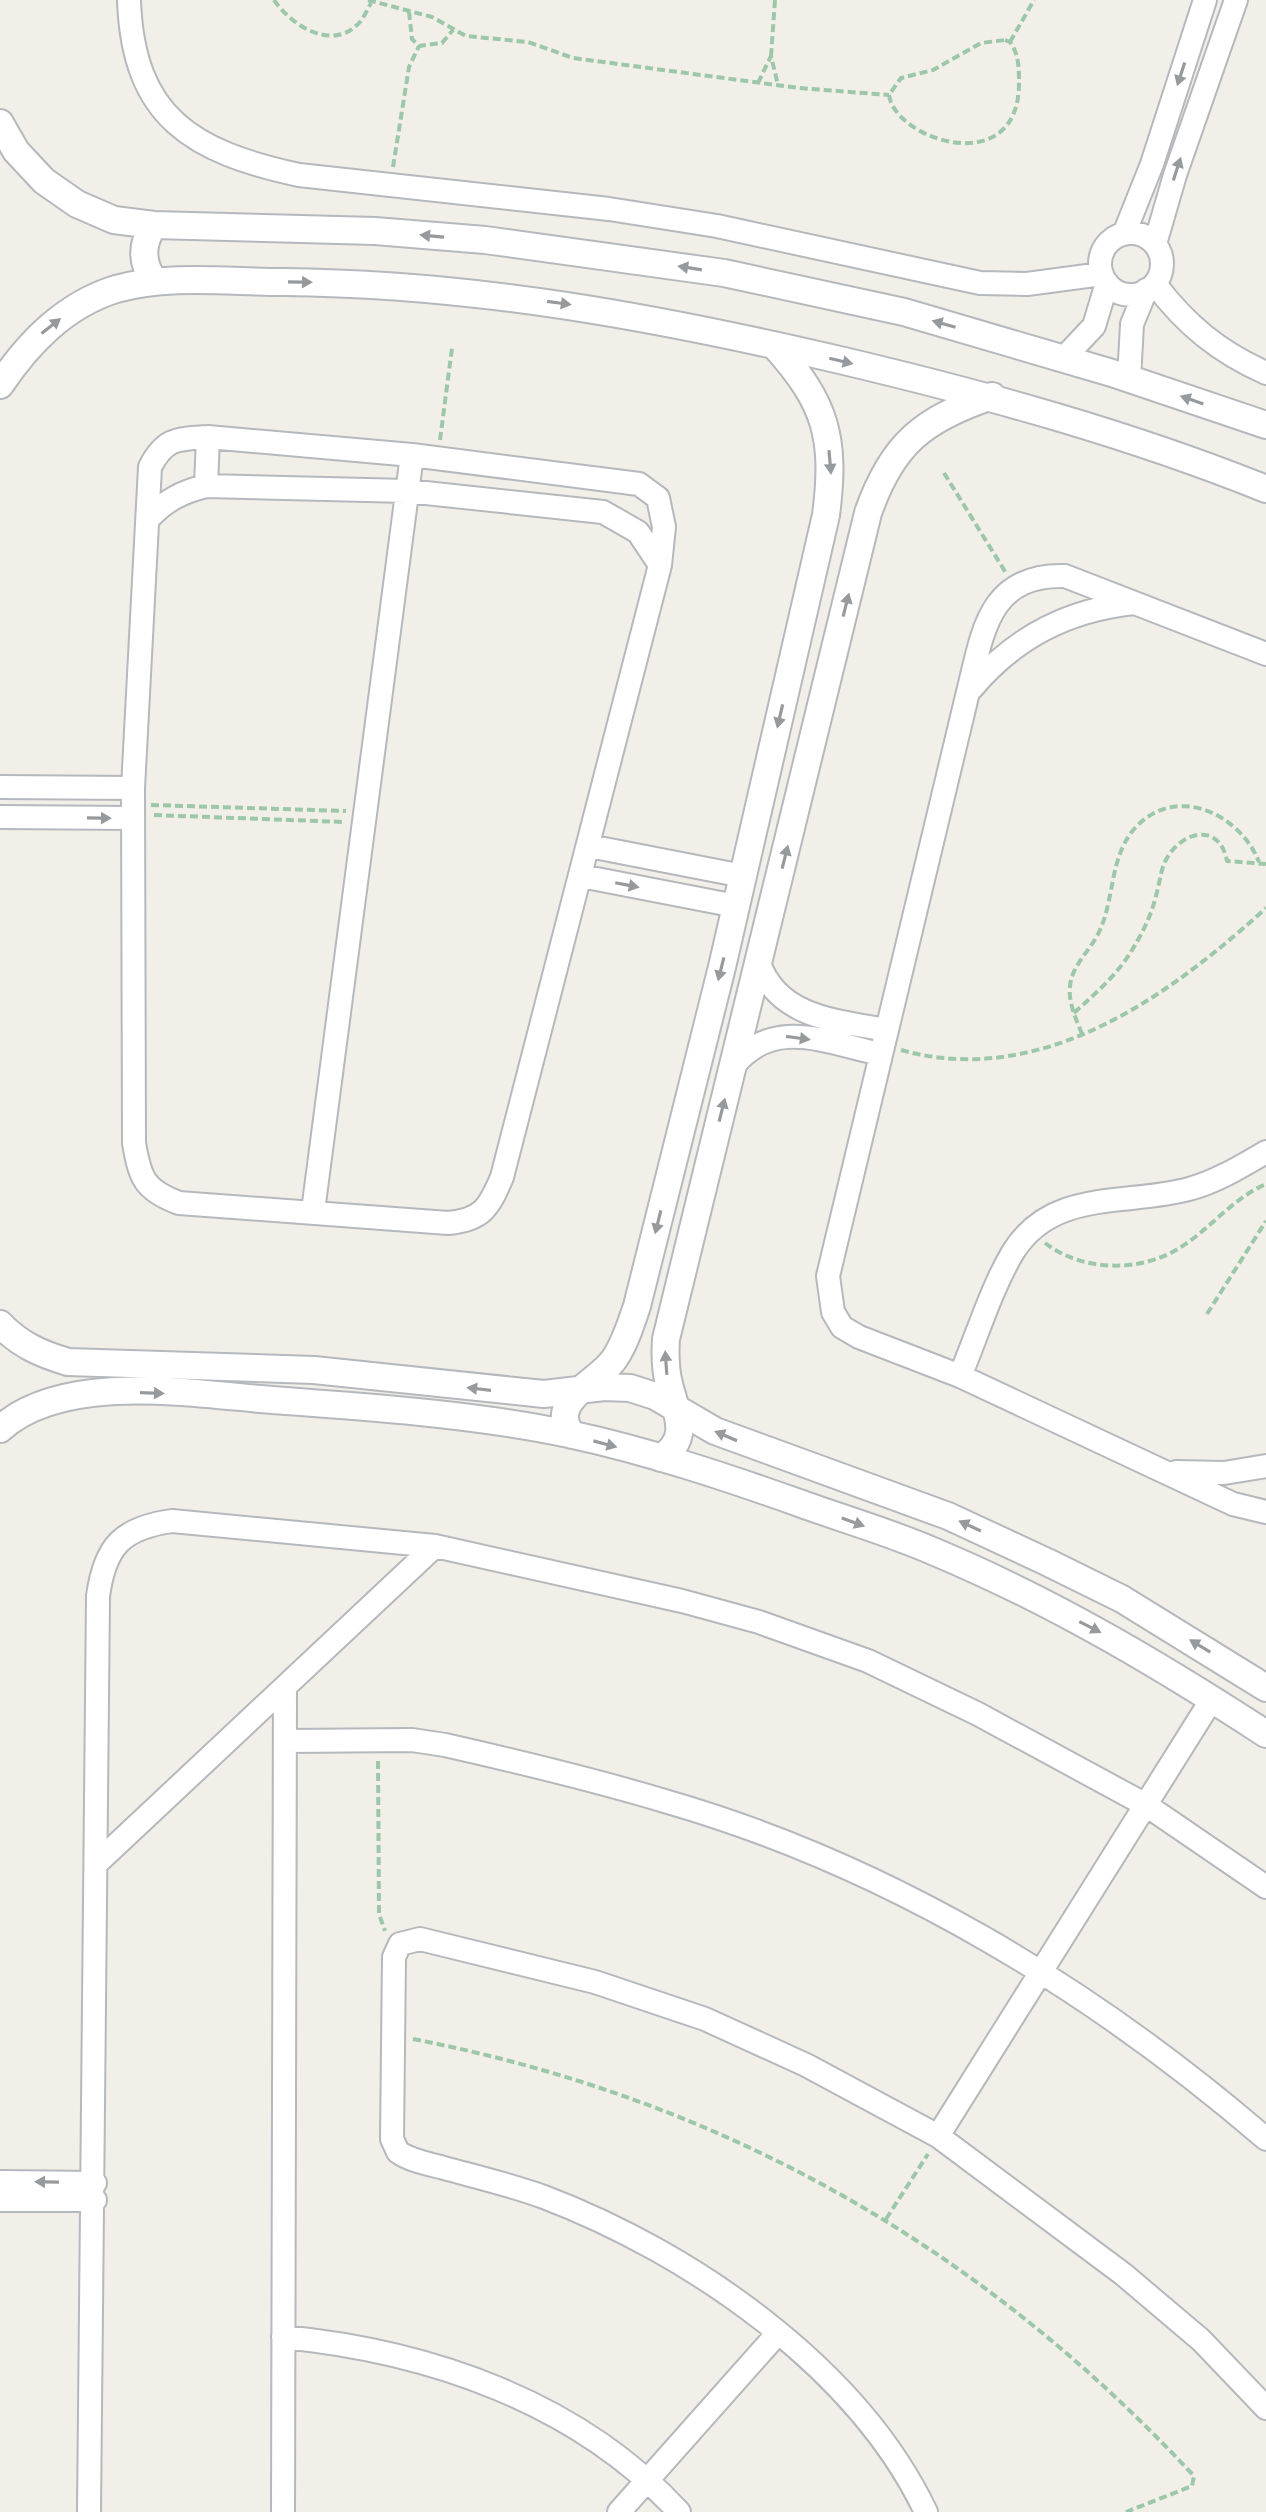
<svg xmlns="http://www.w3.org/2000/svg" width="1266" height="2512" font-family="'Open Sans',sans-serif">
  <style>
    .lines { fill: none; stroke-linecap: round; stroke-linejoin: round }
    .minor-casing { stroke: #b5b8bc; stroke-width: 26 }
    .tertiary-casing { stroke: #b5b8bc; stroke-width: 30 }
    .path { stroke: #9cc7a9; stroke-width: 4; stroke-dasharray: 8 4; stroke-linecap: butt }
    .minor { stroke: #fff; stroke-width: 22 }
    .tertiary { stroke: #fff; stroke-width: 26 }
    .oneway { fill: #979a9d }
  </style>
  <rect width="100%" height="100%" fill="#f1efe8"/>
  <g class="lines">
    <defs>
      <path id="minor" d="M129,0C133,118 193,152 299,175L609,209L717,226L980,283L1027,284L1102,274
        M1100 264a31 31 0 1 1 62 0a31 31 0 1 1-62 0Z
        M1124,234L1152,164L1205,0
        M1155,244L1175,175L1236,0
        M1155,284C1186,325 1219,352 1266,373
        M1063,359L1094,326L1107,283
        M1129,379L1132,324L1146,290
        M208,437L412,455L639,484L658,498L664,527L660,565L502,1177C489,1208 482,1220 448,1223L179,1203C144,1190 140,1178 134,1143L133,788L150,467C165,438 177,439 208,437Z
        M206,486L208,437
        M148,519C165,501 181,492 206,486L407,491L603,512L638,532L660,565
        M1266,654L1065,576C988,574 983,632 968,692L828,1276L833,1312L842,1327L859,1337L960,1376L1233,1504L1266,1512
        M972,688C1015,637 1068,610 1134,603
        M0,787L133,788
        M0,817L133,818
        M589,846L743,876
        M581,876L736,906
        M759,963C778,1018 838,1021 887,1030
        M732,1068C772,1015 827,1043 881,1054
        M313,1211L412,455
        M960,1376C977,1336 991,1289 1013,1252C1053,1188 1127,1206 1189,1189C1216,1182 1242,1166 1266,1152
        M1176,1472L1224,1473L1266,1466
        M285,1741L412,1740L445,1745C520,1762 595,1780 668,1802C889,1866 1093,1990 1266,2139
        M97,1863L435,1546
        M938,2136L1212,1699
        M0,2182L95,2183
        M0,2200H95
        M283,2337C429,2351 578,2402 679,2512
        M89,2512L98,1596C105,1546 122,1528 172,1521L435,1546L682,1601L759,1622L868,1661L978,1714L1146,1805L1266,1887
        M283,2512L285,1687
        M619,2512L778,2333
        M926,2512C857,2367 691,2253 544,2197C511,2185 477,2177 444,2168C429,2164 411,2161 398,2152L392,2139L394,1957L400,1944L420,1939L595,1982L705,2019L806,2065L938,2136L1123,2274L1201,2340L1266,2408"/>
      <path id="tertiary" d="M0,123L16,151L44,181L77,204L114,220L154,225L375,231L485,240L724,273L904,312L1112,373L1266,425
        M154,225C141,244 141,262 154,281
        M0,385C29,342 65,305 116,289C169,274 229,282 283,282C477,284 656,317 844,361C987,395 1129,434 1266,489
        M0,1324C20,1345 41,1354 68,1362L314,1370L544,1394L604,1387L630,1388L655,1396L715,1431L948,1516L1047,1562L1122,1599L1266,1688
        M0,1429C61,1374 183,1392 260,1399C363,1407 468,1413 569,1434C648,1451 726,1477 802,1504C846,1520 892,1533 935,1552C1052,1601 1160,1665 1266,1734
        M572,1435C546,1400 599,1383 615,1358C625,1343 631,1324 637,1306L722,967L826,515C836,437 826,403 774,345
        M661,1458C692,1437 676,1414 669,1384C665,1368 665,1354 666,1339L868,513C892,444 923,419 992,396"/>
    </defs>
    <use href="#minor" class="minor-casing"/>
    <use href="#tertiary" class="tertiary-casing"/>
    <path class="path" d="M274,0C290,24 330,51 357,25C363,20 367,10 371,3
      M368,0L432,17L466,36L528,42L573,58L799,88L889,95
      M409,12L412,39L419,46L442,43L453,30
      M1005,40L1010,42C1019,54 1019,69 1019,83C1019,181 895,140 889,95L901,78L933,70L981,43Z
      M1010,42L1034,0
      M771,56L775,0
      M758,83L771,56L778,85
      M393,167L409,67L419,46
      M440,440L452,348
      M944,473L1006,573
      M151,805L346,811
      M154,815L345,822
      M1074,1013C1096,993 1117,975 1132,950C1144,931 1154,909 1158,887C1161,877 1161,868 1167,858C1183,830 1220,823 1227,861L1266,864
      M1082,1034C1076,1019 1068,1002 1070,986C1072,965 1090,951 1099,932C1115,899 1109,857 1135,828C1176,783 1240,814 1259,862
      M901,1050C1041,1089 1168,997 1266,908
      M1045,1243C1083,1272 1141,1273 1181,1247C1211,1228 1232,1199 1266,1184
      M1207,1314L1266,1221
      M378,1761L379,1914L385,1931
      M413,2039C722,2099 980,2246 1194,2476L1192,2486L1126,2512
      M886,2219L928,2154"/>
    <use href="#minor" class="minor"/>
    <use href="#tertiary" class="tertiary"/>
  </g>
  <defs><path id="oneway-solid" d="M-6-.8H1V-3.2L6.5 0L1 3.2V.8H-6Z" transform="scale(2)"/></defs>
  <g class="oneway">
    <use href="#oneway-solid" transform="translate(1181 74) rotate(108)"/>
    <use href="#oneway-solid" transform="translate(1177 169) rotate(-72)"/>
    <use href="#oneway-solid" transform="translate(432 236) rotate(-175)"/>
    <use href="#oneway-solid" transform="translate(690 268) rotate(-171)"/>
    <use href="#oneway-solid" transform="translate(300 282) rotate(1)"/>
    <use href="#oneway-solid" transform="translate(559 303) rotate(8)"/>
    <use href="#oneway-solid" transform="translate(944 324) rotate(-164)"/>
    <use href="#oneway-solid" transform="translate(51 326) rotate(-38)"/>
    <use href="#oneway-solid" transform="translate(841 361) rotate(13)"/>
    <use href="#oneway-solid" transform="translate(1192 400) rotate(-161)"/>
    <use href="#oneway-solid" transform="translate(830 462) rotate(85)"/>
    <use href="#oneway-solid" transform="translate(846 605) rotate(-76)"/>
    <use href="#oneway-solid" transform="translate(780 716) rotate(103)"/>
    <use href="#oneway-solid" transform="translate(99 818) rotate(1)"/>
    <use href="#oneway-solid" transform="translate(785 857) rotate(-76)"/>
    <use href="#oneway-solid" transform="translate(627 885) rotate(11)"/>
    <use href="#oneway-solid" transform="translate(721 969) rotate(104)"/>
    <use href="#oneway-solid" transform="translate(798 1038) rotate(8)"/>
    <use href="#oneway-solid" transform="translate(722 1110) rotate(-76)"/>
    <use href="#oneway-solid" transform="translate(658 1222) rotate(104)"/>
    <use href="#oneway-solid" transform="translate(666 1363) rotate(-94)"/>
    <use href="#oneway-solid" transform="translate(479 1389) rotate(-173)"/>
    <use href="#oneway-solid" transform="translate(152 1393) rotate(2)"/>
    <use href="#oneway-solid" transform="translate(726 1436) rotate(-157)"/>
    <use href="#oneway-solid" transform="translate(605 1444) rotate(15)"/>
    <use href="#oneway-solid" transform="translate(853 1522) rotate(20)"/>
    <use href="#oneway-solid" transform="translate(970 1526) rotate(-155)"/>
    <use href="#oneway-solid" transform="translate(1090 1627) rotate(27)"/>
    <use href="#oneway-solid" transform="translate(1200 1646) rotate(-149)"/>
    <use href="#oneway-solid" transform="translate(47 2182) rotate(-179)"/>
  </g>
</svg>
